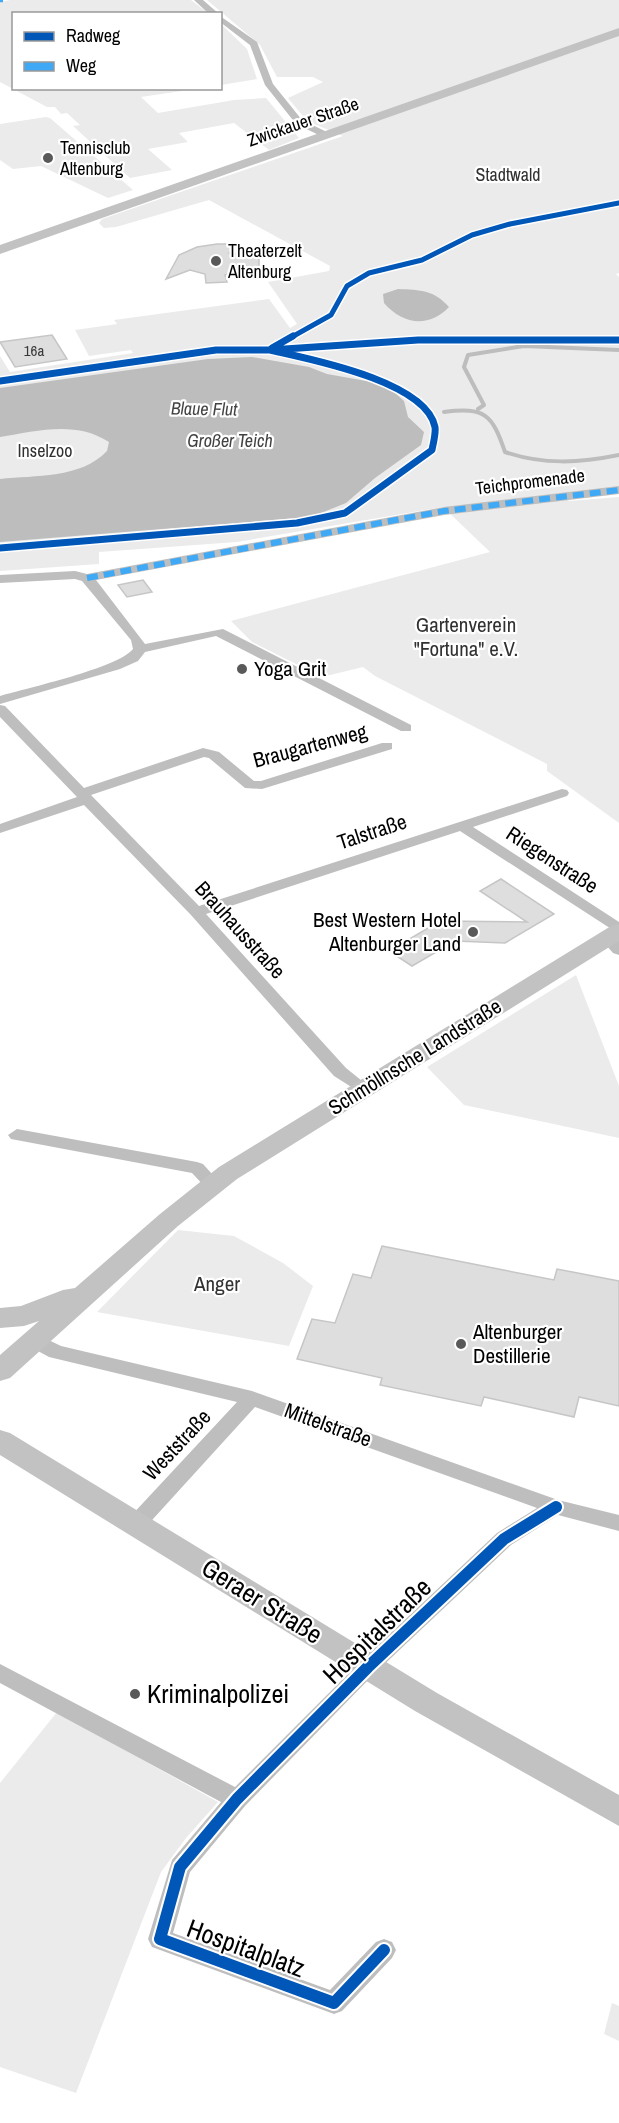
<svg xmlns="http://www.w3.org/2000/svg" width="619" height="2123" font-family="'Archivo Narrow',sans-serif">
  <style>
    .green { fill: #ebebeb }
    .water { fill: #bdbdbd }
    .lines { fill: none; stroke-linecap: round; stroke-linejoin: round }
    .stream { stroke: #bdbdbd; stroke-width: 4 }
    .building { fill: #dedede; stroke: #c6c6c6; stroke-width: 1.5 }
    .street { fill: #bebebe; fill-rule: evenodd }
    .secondary { fill: #c2c2c2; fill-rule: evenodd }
    .quiet-far1 { stroke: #3fa9f5; stroke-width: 4.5; stroke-dasharray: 9 4.5; stroke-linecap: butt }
    .quiet { stroke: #3fa9f5; stroke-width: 6; stroke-dasharray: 11 6; stroke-linecap: butt }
    .cycleway-far2-casing { stroke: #fff; stroke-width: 8 }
    .cycleway-far1-casing { stroke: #fff; stroke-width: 10 }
    .cycleway-casing { stroke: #fff; stroke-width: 16 }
    .cycleway-far2 { stroke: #0057b8; stroke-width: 5 }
    .cycleway-far1 { stroke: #0057b8; stroke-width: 7 }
    .cycleway { stroke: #0057b8; stroke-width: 12 }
    .poi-dot { fill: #595959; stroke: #fff; stroke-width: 2 }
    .labels { text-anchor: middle; stroke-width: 4.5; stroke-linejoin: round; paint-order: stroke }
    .far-number-label { font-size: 15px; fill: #383838 }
    .far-street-label { font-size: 18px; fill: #000; stroke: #fff }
    .far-poi-label { font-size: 18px; fill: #000; stroke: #fff; text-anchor: start }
    .far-park-label { font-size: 18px; fill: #313131; stroke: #fff }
    .far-water-label { font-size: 18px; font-style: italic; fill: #424242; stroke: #fff }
    .park-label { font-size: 21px; fill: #313131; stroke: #fff }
    .poi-label { font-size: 21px; fill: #000; stroke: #fff; text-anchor: start }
    .street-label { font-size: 21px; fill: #000; stroke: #fff }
    .near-street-label { font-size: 26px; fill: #000; stroke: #fff }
    .near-poi-label { font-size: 26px; fill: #000; stroke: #fff; text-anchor: start }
  </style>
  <rect width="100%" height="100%" fill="#fff"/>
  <path class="green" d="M10,0H191L208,13L14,14V88L195,89L141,97L158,113L234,100L266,98L299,138L269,150L234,123L179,133L188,142L148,149L172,170L130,178L73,126L80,125L67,113L61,114L55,107H47L0,82V2Z
    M207,0H619V273L616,274L619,277V487L564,494L569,501L619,497V823L547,771V764L375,676L363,667L322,677L252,642L231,621L490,552L443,507L237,542L99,552V564L0,571V356L10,372L133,353L131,350L89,356L75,330L117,324L114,320L269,299L290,328L297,324L268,282L329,271L330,266L209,200L116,227L104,228L99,223L102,219L343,136L307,121L288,98L323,82L313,77H277L260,45Z
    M221,24L247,49L257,79L221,85Z
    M46,117L50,118L133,190L108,198L41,166L13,169L0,160V124Z
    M576,975L619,1086V1138L464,1105L427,1067Z
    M178,1230L234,1236L283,1263L313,1286L289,1346L97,1312Z
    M57,1712L218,1802L186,1838L161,1872L76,2093L0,2067V1783Z
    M612,2003L619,2006V2041L604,2034Z"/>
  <path class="water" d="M398,289C421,290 434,290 449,307C429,328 403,325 384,303L383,294Z
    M252,357L309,367L327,374L372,382L393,391L404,401L408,417L424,432L421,445L375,478L346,503L311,517L0,542V479C36,475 80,479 107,451L109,442C76,420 36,431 0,437V388L208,359Z"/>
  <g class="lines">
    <path class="stream" d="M478,409L484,405L464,367L468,355L524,346L619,350
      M444,412C485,407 492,414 505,452C543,465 580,463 619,455"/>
  </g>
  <path class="building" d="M217,244H238L229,253L259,255V271L244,268L225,275L227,282L206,283L205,274L190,270L166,279L179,255L197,247Z
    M52,335L67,359L15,367L0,342Z
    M143,580L152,592L127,597L118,585Z
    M501,879L554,914L505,943L455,941L412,966L389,951L440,921L527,922L480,891Z
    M382,1246L554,1280L557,1269L619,1281V1406L579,1397L574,1417L484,1397L481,1406L380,1385L382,1378L297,1359L312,1319L335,1323L353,1274L371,1278Z"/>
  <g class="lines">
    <path class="street" d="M194,0H203L219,14H209Z
      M220,16L257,42L273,84L302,120L329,133V137H323L296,124L265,85L250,45L220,22Z
      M619,486V494L444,515L96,580L145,644L223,629L411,725V731H401L216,636L145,652L138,661L120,669L0,704V696C27,688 118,668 133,649L131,640L82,581L75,579L0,583V575L75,571L87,574L444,507Z
      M0,705L5,706L84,788L203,748L219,752L254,781H261L382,743H392V749L262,789L245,788L209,758L204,757L91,795L199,906L562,789L567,790L569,793L567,796L473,827L619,922V934L460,831L206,914L346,1068L372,1089L364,1095L334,1076L191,915L84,805L0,833V824L77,797L0,717Z
      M608,933L619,941V955L613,953L600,938Z
      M17,1129L197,1162L203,1164L222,1185L213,1191L207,1189L192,1173L11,1139L8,1135Z
      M34,1333L61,1346L252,1391L558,1500L619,1515V1531L558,1515L511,1545L375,1673L245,1806L190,1872L173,1933L330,1990L376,1942L384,1939L392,1942L396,1950L392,1958L342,2011L334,2014L152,1947L148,1939L172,1860L221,1802L0,1683V1664L235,1787L361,1661L497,1533L537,1508L255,1407L143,1530L136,1532L129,1530L126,1524L129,1518L237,1402L49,1357L27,1345L25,1340L27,1335Z"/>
    <path class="secondary" d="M619,28V36L0,254V245Z
      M619,924V941L237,1179L178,1226L10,1378L0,1381V1355L39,1321L24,1326L0,1328V1308L21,1306L63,1290L75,1288L160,1214L219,1167L611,926Z
      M0,1430L10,1433L437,1693L619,1795V1826L415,1711L0,1455Z"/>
    <path class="quiet-far1" d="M0,0H3"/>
    <path class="quiet" d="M87,578L444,511L619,490"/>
    <defs>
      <path id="cycleway-far2" d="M290,338L331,315L347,286L369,273L422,260L472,235L510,224L619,203"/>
      <path id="cycleway-far1" d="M272,348L293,336
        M0,381L216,350H270L418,340H619
        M0,548L297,523L345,513L432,450C433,444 436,434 435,427C426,381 309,359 270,350"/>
      <path id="cycleway" d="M384,1950L334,2003L160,1939L180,1867L237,1799L368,1667L504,1539L556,1507"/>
    </defs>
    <use href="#cycleway-far2" class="cycleway-far2-casing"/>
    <use href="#cycleway-far1" class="cycleway-far1-casing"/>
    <use href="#cycleway" class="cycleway-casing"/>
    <use href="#cycleway-far2" class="cycleway-far2"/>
    <use href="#cycleway-far1" class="cycleway-far1"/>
    <use href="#cycleway" class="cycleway"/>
  </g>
  <g class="poi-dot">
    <circle cx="48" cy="158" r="6"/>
    <circle cx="216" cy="261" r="6"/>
    <circle cx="242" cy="669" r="6"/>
    <circle cx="473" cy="932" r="6"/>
    <circle cx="461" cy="1344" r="6"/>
    <circle cx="135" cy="1694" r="6"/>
  </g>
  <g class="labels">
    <g class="far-number-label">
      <text x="34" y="356">16a</text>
    </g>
    <g class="far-street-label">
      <text transform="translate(303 122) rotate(-19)" y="6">Zwickauer Straße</text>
      <text transform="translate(530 482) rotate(-7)" y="6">Teichpromenade</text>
    </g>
    <g class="far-poi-label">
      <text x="60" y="154">Tennisclub<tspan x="60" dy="21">Altenburg</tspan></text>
      <text x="228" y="257">Theaterzelt<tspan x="228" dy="21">Altenburg</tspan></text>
    </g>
    <g class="far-park-label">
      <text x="508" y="181">Stadtwald</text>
      <text x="45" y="457">Inselzoo</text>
    </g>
    <g class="far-water-label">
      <text transform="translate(204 409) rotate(1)" y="6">Blaue Flut</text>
      <text x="230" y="447">Großer Teich</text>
    </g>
    <g class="park-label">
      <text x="466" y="632">Gartenverein<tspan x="466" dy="24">"Fortuna" e.V.</tspan></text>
      <text x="217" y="1291">Anger</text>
    </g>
    <g class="poi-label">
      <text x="254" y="676">Yoga Grit</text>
      <text x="461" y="927" text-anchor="end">Best Western Hotel<tspan x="461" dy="24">Altenburger Land</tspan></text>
      <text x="473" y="1339">Altenburger<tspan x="473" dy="24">Destillerie</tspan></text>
    </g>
    <g class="street-label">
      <text transform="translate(310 746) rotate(-15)" y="7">Braugartenweg</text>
      <text transform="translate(372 832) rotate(-18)" y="7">Talstraße</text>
      <text transform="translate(552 860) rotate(33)" y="7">Riegenstraße</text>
      <text transform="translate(240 930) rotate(48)" y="7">Brauhausstraße</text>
      <text transform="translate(415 1057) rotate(-32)" y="7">Schmöllnsche Landstraße</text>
      <text transform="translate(328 1425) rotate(20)" y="7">Mittelstraße</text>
      <text transform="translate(177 1445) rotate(-47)" y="7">Weststraße</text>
    </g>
    <g class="near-street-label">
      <text transform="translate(262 1601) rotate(32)" y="9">Geraer Straße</text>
      <text transform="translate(377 1631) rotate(-44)" y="9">Hospitalstraße</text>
      <text transform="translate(246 1948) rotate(20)" y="9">Hospitalplatz</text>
    </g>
    <g class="near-poi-label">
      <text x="147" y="1703">Kriminalpolizei</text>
    </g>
  </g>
  <rect x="12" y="12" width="210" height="78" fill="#ffffff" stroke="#999999" stroke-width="1.5"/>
  <rect x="24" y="32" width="30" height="9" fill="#0057b8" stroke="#999999" stroke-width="1.5"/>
  <text x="66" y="42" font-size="18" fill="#000000">Radweg</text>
  <rect x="24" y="62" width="30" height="9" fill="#3fa9f5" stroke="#999999" stroke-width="1.5"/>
  <text x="66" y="72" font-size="18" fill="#000000">Weg</text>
</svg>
